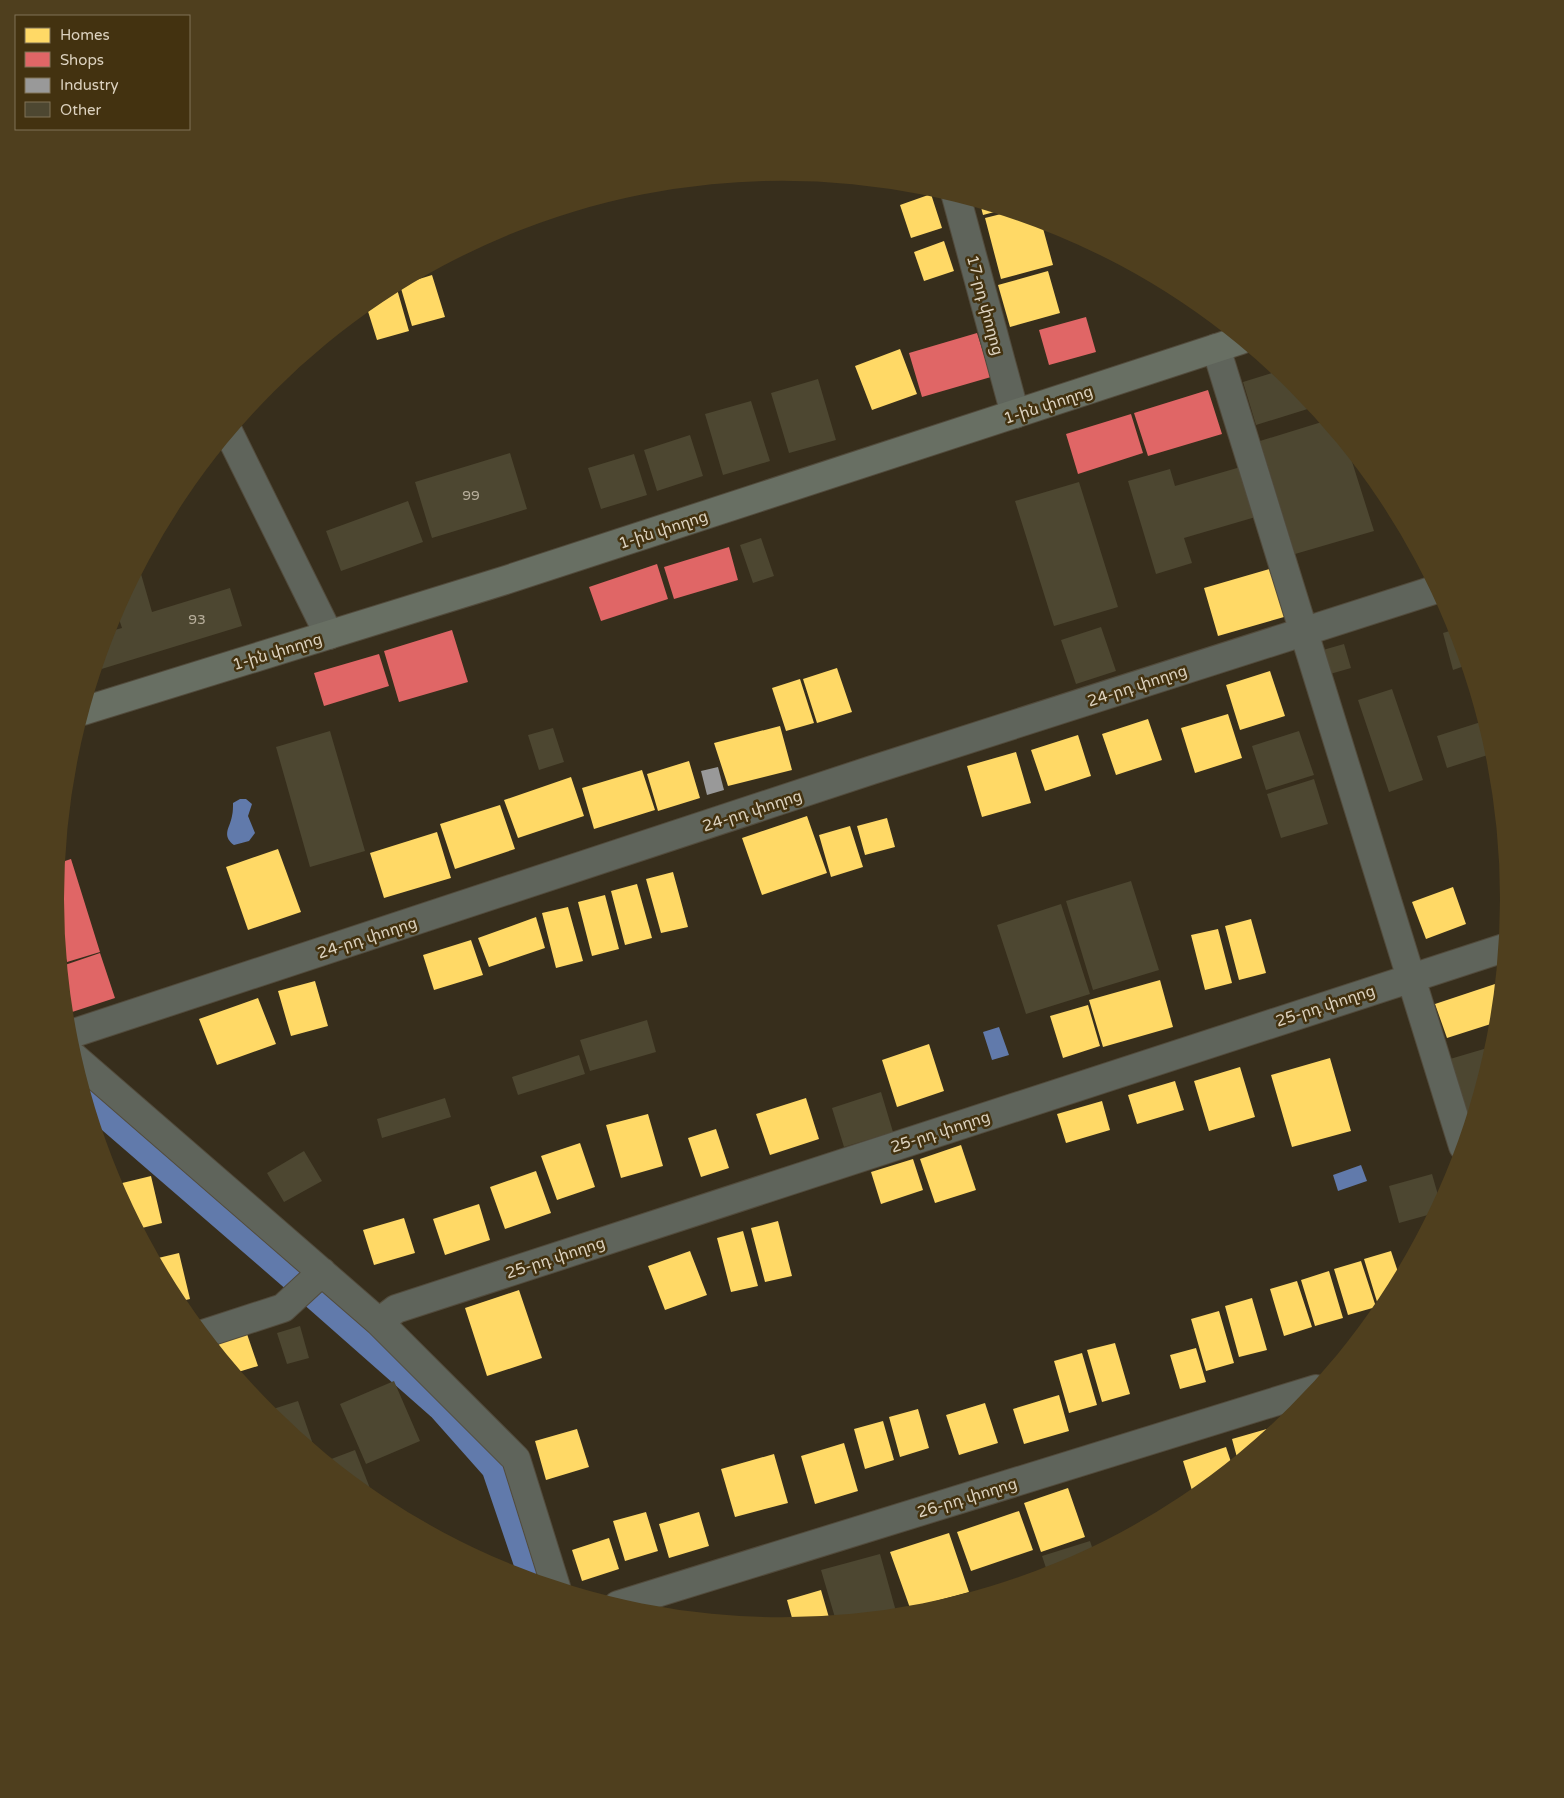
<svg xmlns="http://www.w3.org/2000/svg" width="1564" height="1798" font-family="'Varela Round','Noto Sans Armenian',sans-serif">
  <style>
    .water { fill: #617aab }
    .homes { fill: #ffd966 }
    .shops { fill: #e06666 }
    .industry { fill: #999 }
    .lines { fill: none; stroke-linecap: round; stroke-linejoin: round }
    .canal { stroke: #617aab; stroke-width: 29 }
    .building { fill: #4d4731 }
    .street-casing { stroke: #524b3c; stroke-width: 30 }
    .secondary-casing { stroke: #524b3c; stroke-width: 30 }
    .street { stroke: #5f645b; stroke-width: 28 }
    .secondary { stroke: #686f63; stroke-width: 28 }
    .labels { text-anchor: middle; stroke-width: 5; stroke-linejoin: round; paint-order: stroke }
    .number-label { font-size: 14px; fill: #b8af9c }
    .street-label { font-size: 16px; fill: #dcd2bf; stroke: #433210 }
  </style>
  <rect width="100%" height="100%" fill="#372e1c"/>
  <path class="water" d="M240,799H246L252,804L248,816L255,833L249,841L234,845C221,835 230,828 232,816C233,812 233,807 233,803Z
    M999,1027L1009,1055L992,1060L983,1032Z
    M1361,1165L1367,1181L1338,1191L1333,1175Z"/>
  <path class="homes" d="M931,194L942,228L911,238L900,205Z
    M980,203L1002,210L983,215Z
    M1009,212L1041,221L1053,265L1001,279L985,218Z
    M519,223L521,229L485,238L504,227Z
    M944,241L954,271L924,281L914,252Z
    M1048,271L1060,313L1010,327L998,285Z
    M432,275L445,317L412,326L400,285Z
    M397,289L409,331L377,340L366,305L378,295Z
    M900,349L917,394L872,410L855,366Z
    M1276,567L1291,615L1218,636L1204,588Z
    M837,668L852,712L817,723L803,679Z
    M1270,671L1285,716L1240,730L1226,685Z
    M800,679L814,723L786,731L772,688Z
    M1228,714L1242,758L1195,773L1181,728Z
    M1148,719L1162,760L1116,775L1102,734Z
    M780,726L792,770L728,786L714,743Z
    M1078,735L1091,776L1045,791L1031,750Z
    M1016,752L1031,803L982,817L967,766Z
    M689,761L700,798L658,811L647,774Z
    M642,770L655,810L594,829L582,788Z
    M571,777L584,816L518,838L504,800Z
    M500,805L515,849L455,869L440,824Z
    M807,816L827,873L762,895L742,838Z
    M887,818L895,847L865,855L857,826Z
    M850,826L863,867L831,877L819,835Z
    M437,832L451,878L384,898L370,853Z
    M278,849L301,912L248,930L226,867Z
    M673,872L688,927L661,933L646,879Z
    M637,884L652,938L625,945L611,891Z
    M1453,887L1466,924L1426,939L1412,902Z
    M605,895L619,949L592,956L578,902Z
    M568,907L583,961L556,968L542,913Z
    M536,917L545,948L489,967L478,938Z
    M1251,919L1266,973L1239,980L1225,926Z
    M1218,929L1232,983L1205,990L1191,935Z
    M471,940L483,975L434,990L423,955Z
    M1160,980L1173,1027L1103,1047L1089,1000Z
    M315,981L328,1026L291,1036L278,991Z
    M1501,982L1497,1022L1447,1038L1435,1004Z
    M258,998L276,1044L217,1065L199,1019Z
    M1088,1005L1100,1046L1063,1058L1050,1016Z
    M929,1044L944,1091L897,1107L882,1060Z
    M1330,1058L1351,1131L1292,1147L1271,1075Z
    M1240,1067L1255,1117L1209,1131L1194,1081Z
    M1175,1081L1184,1110L1137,1124L1128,1095Z
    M806,1098L819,1139L770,1155L756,1114Z
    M1102,1101L1110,1130L1066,1143L1057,1114Z
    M648,1114L663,1166L621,1178L606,1125Z
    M716,1129L729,1168L701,1177L688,1138Z
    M580,1143L595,1187L557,1200L541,1156Z
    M961,1145L976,1190L935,1203L920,1159Z
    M913,1159L923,1190L881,1204L871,1172Z
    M536,1171L551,1213L505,1229L490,1187Z
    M151,1176L162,1223L138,1229L114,1185Z
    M479,1204L490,1240L445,1255L433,1219Z
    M404,1218L415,1253L374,1265L363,1230Z
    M778,1221L792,1276L765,1282L751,1228Z
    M743,1231L758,1286L731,1292L717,1238Z
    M690,1251L707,1295L665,1310L648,1266Z
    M1391,1251L1400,1278L1387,1302L1378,1305L1364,1259Z
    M179,1253L190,1299L177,1302L154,1259Z
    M1361,1261L1376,1307L1348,1315L1334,1269Z
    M1329,1271L1343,1318L1315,1326L1301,1280Z
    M1297,1281L1312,1327L1284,1336L1270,1289Z
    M519,1290L542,1358L487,1376L465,1308Z
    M1252,1298L1267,1350L1239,1357L1225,1306Z
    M1219,1311L1234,1363L1206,1371L1191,1319Z
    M247,1334L258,1366L235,1373L223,1358L218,1343Z
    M1115,1343L1130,1394L1102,1402L1087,1350Z
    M1196,1348L1206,1382L1180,1389L1170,1355Z
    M1082,1353L1097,1405L1069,1413L1054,1361Z
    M1059,1395L1069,1431L1024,1444L1013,1409Z
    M985,1403L998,1443L959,1455L946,1415Z
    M918,1409L929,1448L900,1457L889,1417Z
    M883,1421L894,1460L865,1469L854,1429Z
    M1281,1425L1238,1461L1232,1439Z
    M577,1429L589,1467L546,1480L535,1441Z
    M844,1443L858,1491L815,1504L801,1456Z
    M1226,1447L1232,1465L1194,1497L1183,1461Z
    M774,1454L788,1503L735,1517L721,1469Z
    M1068,1488L1085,1537L1041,1552L1024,1503Z
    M1019,1511L1033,1550L971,1571L957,1532Z
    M646,1512L658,1551L625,1561L613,1521Z
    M699,1512L709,1546L669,1558L659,1524Z
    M949,1533L969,1592L910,1608L890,1552Z
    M609,1538L619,1569L582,1581L572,1550Z
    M821,1590L830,1621L794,1625L787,1600Z"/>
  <path class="shops" d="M1086,317L1096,352L1049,365L1039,330Z
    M977,333L991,377L922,397L909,353Z
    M1208,390L1222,434L1148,456L1134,413Z
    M1131,414L1143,453L1078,474L1066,434Z
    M729,547L738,580L674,599L664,567Z
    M657,564L668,599L601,621L589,587Z
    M452,630L468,682L399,702L384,651Z
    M379,654L389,686L324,706L314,673Z
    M71,859L100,952L67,962L59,935L55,899L59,863Z
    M100,953L115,998L66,1014L62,966Z"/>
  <path class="industry" d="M718,767L724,790L707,795L701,771Z"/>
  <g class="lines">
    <path class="canal" d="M86,1097L294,1277
      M314,1294L441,1406L496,1468L534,1580"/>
  </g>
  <path class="building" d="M1278,371L1296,385L1314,407L1256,425L1243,382Z
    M818,379L836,440L789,453L771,393Z
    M751,401L770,461L723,475L705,414Z
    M1325,421L1348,449L1374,531L1295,554L1260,441Z
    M690,435L703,476L657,491L644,450Z
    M510,453L527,509L432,538L415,482Z
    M634,454L647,495L601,509L588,468Z
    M1244,466L1259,516L1184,538L1192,563L1156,574L1128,481L1170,469L1175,486Z
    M1079,482L1118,607L1054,626L1015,501Z
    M408,501L423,542L341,571L326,531Z
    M761,538L774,576L753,583L740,545Z
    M139,567L152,612L230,588L242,626L95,671L107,632L122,628L116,610Z
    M1101,627L1116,671L1076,684L1061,640Z
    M1456,629L1467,665L1453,670L1443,633Z
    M1344,644L1351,668L1330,674L1323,650Z
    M1392,689L1423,780L1389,792L1358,700Z
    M1484,721L1494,753L1447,768L1437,736Z
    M553,728L564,762L539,770L528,735Z
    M330,731L365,851L310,867L276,747Z
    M1299,731L1314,775L1266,790L1252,746Z
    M1314,779L1328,824L1281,838L1267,794Z
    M1131,881L1159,970L1093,990L1066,901Z
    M1061,904L1090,994L1026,1014L997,925Z
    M647,1020L656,1052L590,1071L580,1040Z
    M1494,1046L1470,1122L1450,1059Z
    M579,1055L585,1074L518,1095L512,1077Z
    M881,1092L893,1132L844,1147L832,1108Z
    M445,1098L451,1117L382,1138L377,1119Z
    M304,1151L322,1181L284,1202L267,1173Z
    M1432,1174L1440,1202L1435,1213L1399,1223L1389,1186Z
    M300,1326L309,1358L287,1364L277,1333Z
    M394,1381L420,1441L366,1464L340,1404Z
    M298,1401L315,1450H313L272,1417L270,1410Z
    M355,1450L375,1501L326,1461Z
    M1090,1541L1094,1553L1060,1571L1048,1574L1042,1556Z
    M880,1554L897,1615L836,1621L821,1570Z"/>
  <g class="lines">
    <defs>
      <path id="street" d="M956,196L1015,414
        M1216,348L1463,1146
        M229,433L329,635
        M68,1035L872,770L1437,589
        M74,1057L379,1322L516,1459L556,1587
        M379,1322L396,1309L1504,948
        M203,1334L283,1308L322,1272
        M618,1605L1316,1389"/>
      <path id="secondary" d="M83,711L509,579L1241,340"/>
    </defs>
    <use href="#street" class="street-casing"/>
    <use href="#secondary" class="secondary-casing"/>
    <use href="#street" class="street"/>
    <use href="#secondary" class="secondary"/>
  </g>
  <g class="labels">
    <g class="number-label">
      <text x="471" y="500">99</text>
      <text x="197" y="624">93</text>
    </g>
    <g class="street-label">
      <text transform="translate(986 305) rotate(75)" y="6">17-րդ փողոց</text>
      <text transform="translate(1048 404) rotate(-18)" y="6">1-ին փողոց</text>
      <text transform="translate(663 529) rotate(-18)" y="6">1-ին փողոց</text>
      <text transform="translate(277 651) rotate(-17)" y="6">1-ին փողոց</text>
      <text transform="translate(1137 685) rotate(-18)" y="6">24-րդ փողոց</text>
      <text transform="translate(752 810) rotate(-18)" y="6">24-րդ փողոց</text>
      <text transform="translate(367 937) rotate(-18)" y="6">24-րդ փողոց</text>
      <text transform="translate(1325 1005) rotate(-18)" y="6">25-րդ փողոց</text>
      <text transform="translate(940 1131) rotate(-18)" y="6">25-րդ փողոց</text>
      <text transform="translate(555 1257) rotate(-18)" y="6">25-րդ փողոց</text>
      <text transform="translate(967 1497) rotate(-17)" y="6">26-րդ փողոց</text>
    </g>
  </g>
  <path d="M0 0H1564V1798H0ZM64 899a718 718 0 1 1 1436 0a718 718 0 1 1-1436 0Z" fill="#4f3f1e" fill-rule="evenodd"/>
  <rect x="15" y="15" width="175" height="115" fill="#433210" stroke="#807256"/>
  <rect x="25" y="28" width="25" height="15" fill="#ffd966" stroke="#807256"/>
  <text x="60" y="40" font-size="15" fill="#dcd2bf">Homes</text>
  <rect x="25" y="52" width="25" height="15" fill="#e06666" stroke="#807256"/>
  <text x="60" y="65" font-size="15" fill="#dcd2bf">Shops</text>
  <rect x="25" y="78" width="25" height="15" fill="#999999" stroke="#807256"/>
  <text x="60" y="90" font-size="15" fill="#dcd2bf">Industry</text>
  <rect x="25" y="102" width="25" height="15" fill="#4d4731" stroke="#807256"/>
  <text x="60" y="115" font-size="15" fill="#dcd2bf">Other</text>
</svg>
